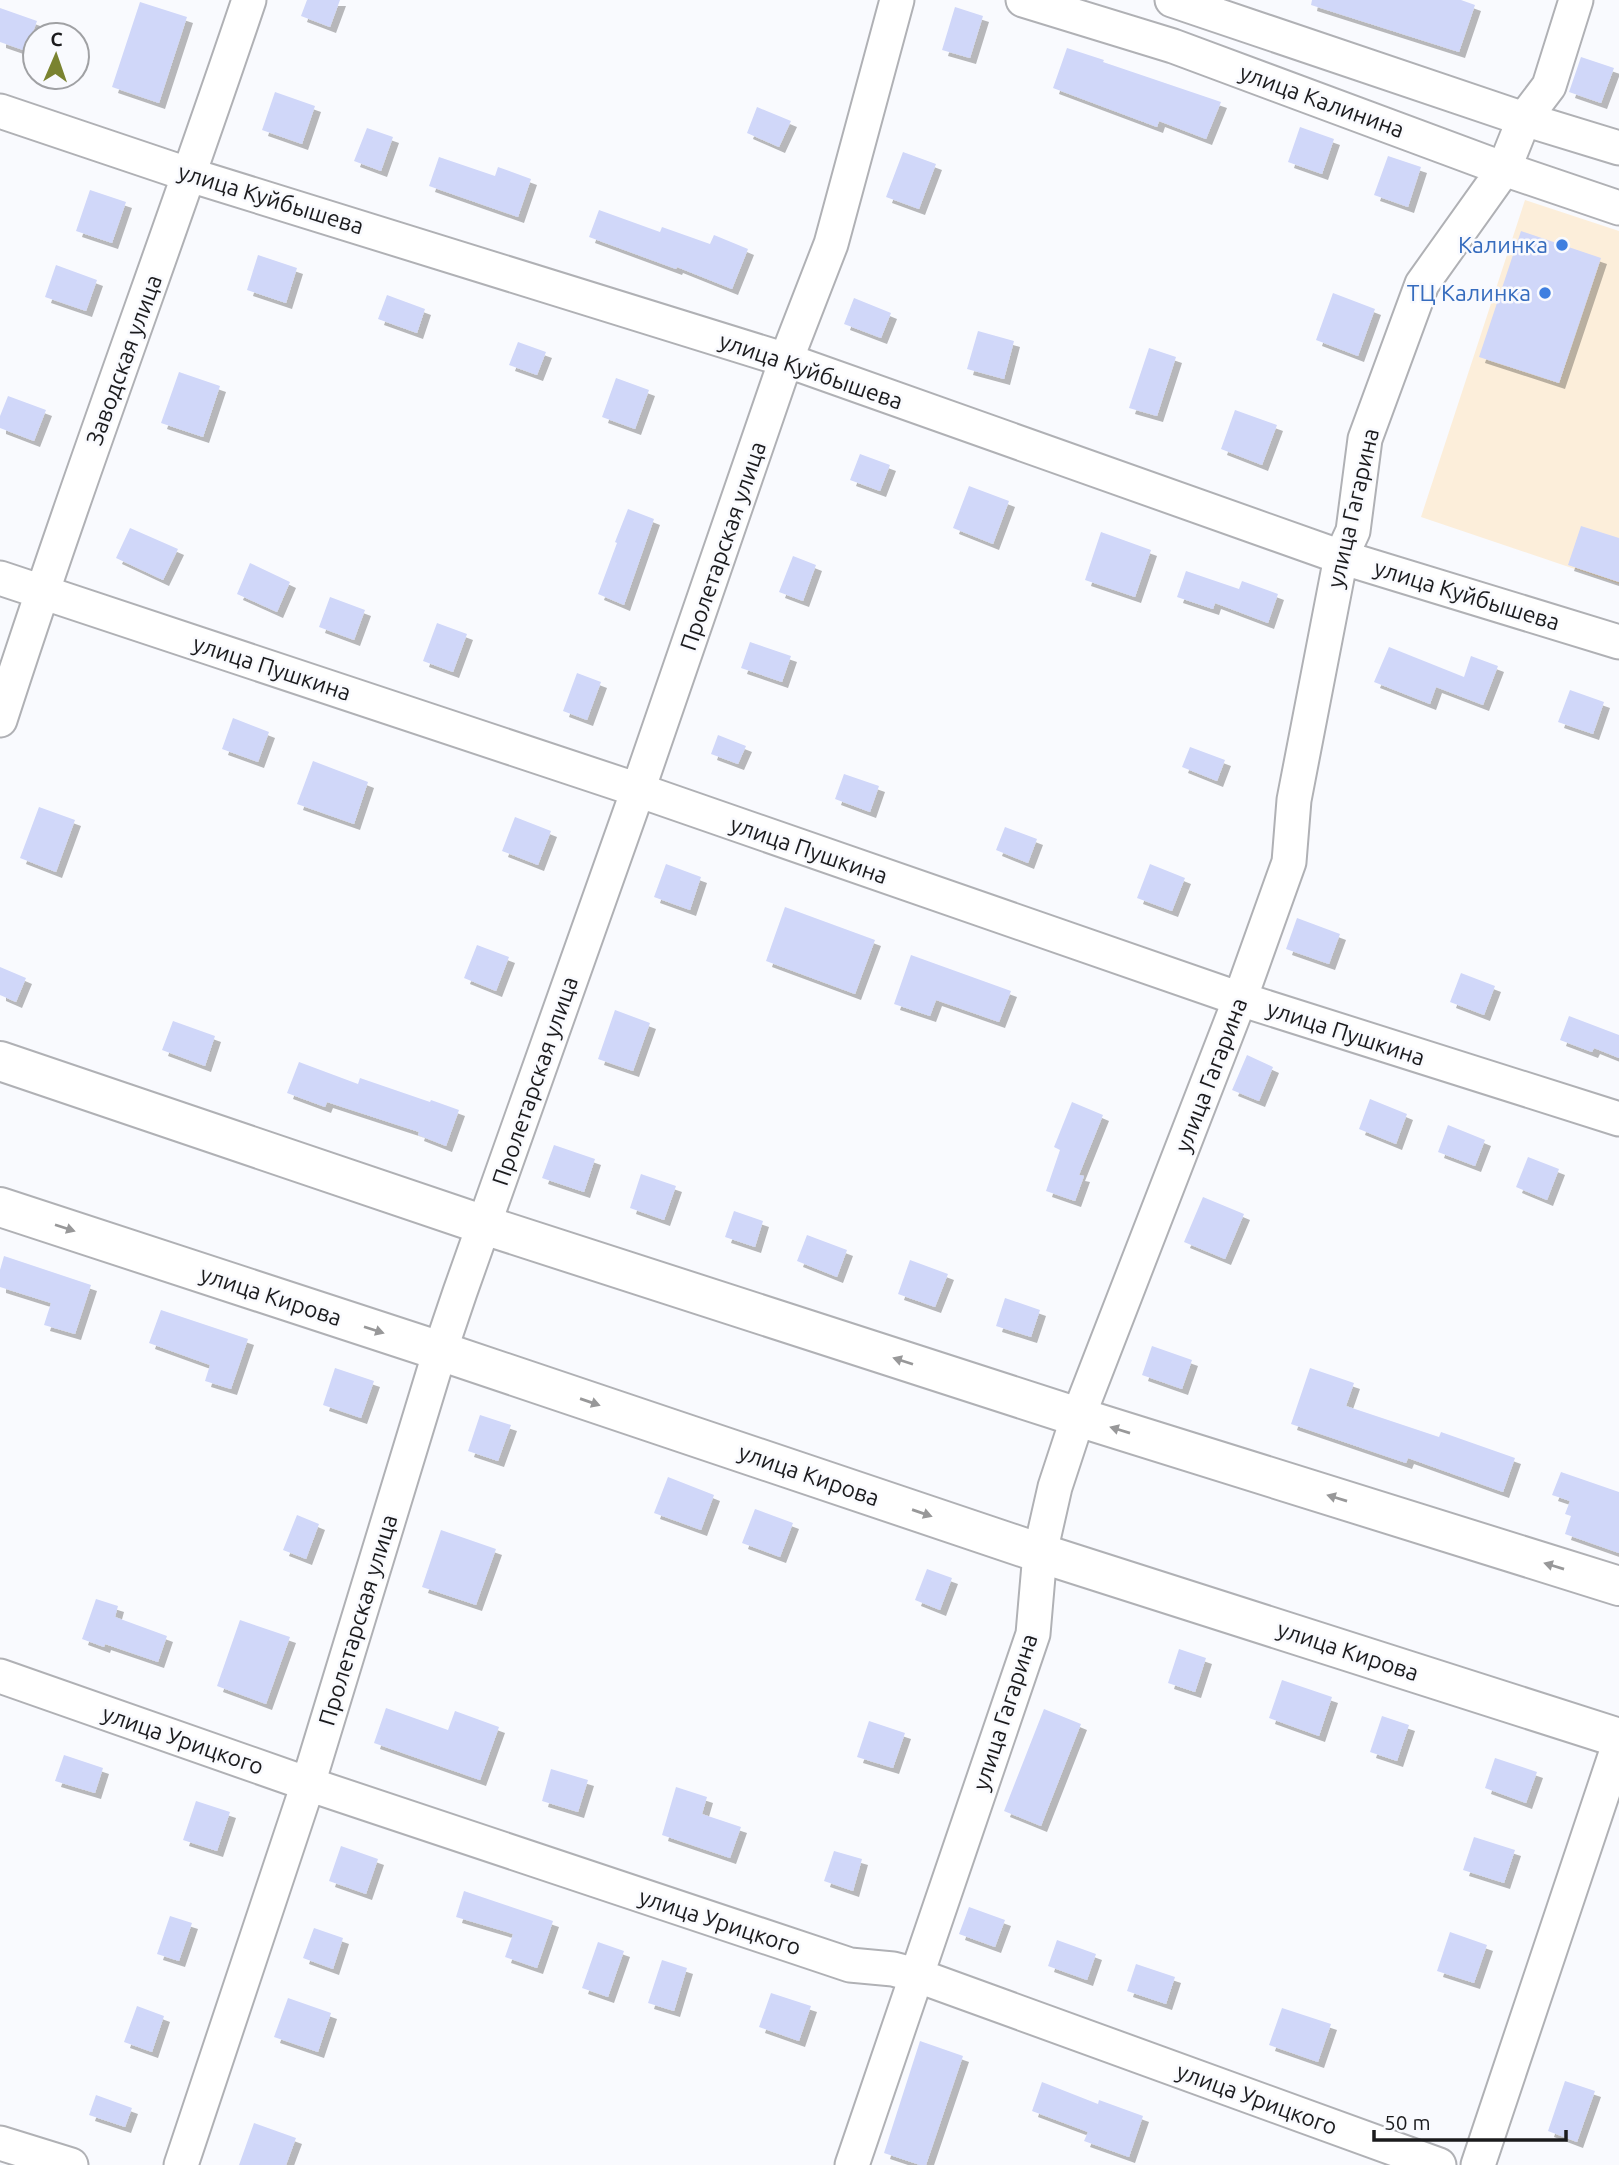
<svg xmlns="http://www.w3.org/2000/svg" width="1619" height="2165" font-family="Ubuntu,sans-serif">
  <style>
    .commercial { fill: #fceeda }
    .building { fill: #d0d7f9; filter: url(#shadow) }
    .lines { fill: none; stroke-linecap: round; stroke-linejoin: round }
    .minor-casing { stroke: #b0b1b5; stroke-width: 37 }
    .major-casing { stroke: #b0b1b5; stroke-width: 42 }
    .minor { stroke: #fff; stroke-width: 33 }
    .major { stroke: #fff; stroke-width: 38 }
    .oneway { fill: #989899 }
    .shop-dot { fill: #3f7fe0; stroke: #f9fafe; stroke-width: 2.5 }
    .labels { text-anchor: middle; stroke-width: 5; stroke-linejoin: round; paint-order: stroke }
    .street-label { font-size: 23px; fill: #1b1b1d; stroke: #f9fafe }
    .shop-label { font-size: 23px; fill: #366cbe; stroke: #f9fafe; text-anchor: end }
  </style>
  <defs>
    <filter id="shadow"><feDropShadow dx="6" dy="6" stdDeviation="0" flood-color="#0004"/></filter>
  </defs>
  <rect width="100%" height="100%" fill="#f9fafe"/>
  <path class="commercial" d="M1525,200L1619,231V584L1421,517Z"/>
  <path class="building" d="M307,0H340L330,27L301,16Z
    M1312,0H1461L1475,5L1459,52L1311,5Z
    M140,2L187,17L159,103L112,87Z
    M955,7L983,16L970,58L942,50Z
    M0,8L37,21L26,51L0,42Z
    M1067,48L1104,60L1103,62L1221,102L1206,139L1159,121L1157,127L1053,88Z
    M1581,57L1614,68L1601,103L1569,92Z
    M275,92L315,106L302,144L262,130Z
    M757,107L791,121L779,147L747,133Z
    M1300,127L1334,139L1322,174L1288,162Z
    M367,128L393,137L381,171L354,161Z
    M903,152L936,164L919,209L886,197Z
    M1388,156L1421,167L1408,207L1374,195Z
    M439,157L495,176L498,167L531,179L518,217L429,186Z
    M90,190L126,202L112,243L76,231Z
    M599,210L660,232L662,227L710,244L714,235L748,249L732,289L677,267L676,269L589,237Z
    M1521,231L1601,258L1559,383L1479,357Z
    M258,255L297,268L286,303L247,290Z
    M56,265L97,280L86,311L45,297Z
    M1333,293L1375,309L1358,356L1316,340Z
    M387,295L425,309L417,333L378,319Z
    M854,298L891,313L881,338L844,324Z
    M978,331L1014,341L1004,379L967,369Z
    M518,342L546,352L537,375L509,365Z
    M1149,348L1176,357L1157,416L1129,408Z
    M179,372L220,386L203,437L161,423Z
    M616,378L649,390L635,429L602,417Z
    M8,396L46,410L34,441L0,428V416Z
    M1235,410L1277,425L1262,465L1221,449Z
    M860,454L890,465L880,491L850,480Z
    M969,486L1009,501L993,544L953,528Z
    M628,509L654,519L624,605L598,594L617,543L615,542Z
    M1581,526L1619,538V582L1568,565Z
    M130,528L178,549L163,580L116,558Z
    M1101,532L1151,550L1135,597L1085,580Z
    M793,556L816,565L803,601L779,592Z
    M250,563L290,582L277,612L237,594Z
    M1186,571L1239,589L1242,581L1278,594L1268,623L1215,603L1213,609L1177,597Z
    M330,597L365,610L354,640L319,627Z
    M437,623L467,634L453,672L423,661Z
    M750,642L791,656L782,682L741,668Z
    M1389,647L1464,677L1471,656L1498,666L1483,705L1436,687L1430,704L1374,682Z
    M577,673L601,682L587,720L563,711Z
    M1570,690L1604,702L1593,734L1558,722Z
    M233,718L269,732L258,762L222,749Z
    M718,735L746,746L738,764L711,754Z
    M1190,747L1225,760L1217,781L1182,767Z
    M313,761L368,782L354,824L297,804Z
    M844,774L879,786L870,812L835,799Z
    M39,807L75,820L56,872L20,858Z
    M515,817L551,831L538,865L502,851Z
    M1005,827L1037,839L1028,863L996,850Z
    M666,864L701,877L690,910L654,897Z
    M1150,864L1185,878L1172,911L1137,898Z
    M785,907L875,940L855,994L766,961Z
    M1297,918L1340,934L1329,964L1286,949Z
    M477,945L509,957L496,991L464,978Z
    M911,955L1011,991L999,1022L936,1000L930,1016L894,1004Z
    M0,967L26,978L16,1002L0,995Z
    M1461,973L1495,986L1484,1015L1450,1002Z
    M615,1010L650,1023L633,1071L598,1059Z
    M1569,1016L1619,1035V1058L1594,1048L1592,1052L1560,1040Z
    M173,1021L215,1036L205,1066L162,1050Z
    M1247,1055L1273,1067L1259,1101L1232,1090Z
    M299,1062L358,1084L360,1078L430,1102L431,1100L459,1110L446,1146L418,1135L419,1132L327,1102L325,1107L287,1093Z
    M1370,1099L1407,1114L1396,1144L1359,1129Z
    M1072,1102L1103,1115L1079,1175L1084,1176L1075,1201L1046,1191L1060,1150L1054,1147Z
    M1448,1125L1485,1140L1475,1166L1438,1152Z
    M554,1145L595,1159L584,1192L542,1178Z
    M1528,1157L1559,1169L1547,1200L1516,1187Z
    M641,1174L676,1186L664,1220L630,1208Z
    M1203,1197L1244,1214L1225,1259L1184,1242Z
    M734,1211L763,1221L755,1247L725,1237Z
    M807,1235L847,1250L837,1277L797,1261Z
    M4,1256L91,1285L75,1334L44,1325L51,1303L0,1287V1270Z
    M910,1260L948,1274L935,1307L898,1294Z
    M1005,1298L1040,1310L1031,1337L996,1326Z
    M161,1310L248,1339L231,1389L205,1381L210,1365L149,1343Z
    M1152,1346L1192,1360L1182,1389L1142,1375Z
    M335,1368L374,1381L361,1418L323,1405Z
    M1310,1368L1354,1383L1346,1406L1439,1437L1441,1432L1515,1458L1503,1492L1408,1458L1406,1463L1291,1424Z
    M480,1415L511,1425L498,1461L468,1451Z
    M1561,1472L1619,1492V1553L1565,1534L1571,1516L1565,1514L1570,1501L1552,1495Z
    M668,1477L714,1495L701,1530L654,1513Z
    M755,1509L793,1523L780,1557L742,1543Z
    M297,1515L319,1524L306,1559L283,1550Z
    M441,1530L496,1549L476,1605L422,1587Z
    M927,1569L952,1578L940,1610L915,1600Z
    M96,1599L118,1606L115,1617L167,1636L158,1662L105,1644L104,1647L82,1639Z
    M240,1620L290,1637L266,1704L217,1686Z
    M1179,1649L1206,1658L1195,1692L1168,1683Z
    M1282,1680L1332,1697L1319,1736L1269,1718Z
    M386,1708L448,1730L455,1711L499,1727L480,1780L374,1743Z
    M1044,1709L1081,1724L1041,1826L1004,1811Z
    M1382,1716L1409,1725L1397,1761L1370,1752Z
    M869,1721L905,1733L893,1768L857,1757Z
    M64,1755L103,1768L95,1793L55,1781Z
    M1495,1758L1537,1772L1526,1803L1485,1788Z
    M551,1769L588,1780L578,1812L542,1801Z
    M676,1787L707,1797L702,1814L741,1827L730,1858L662,1835Z
    M196,1801L230,1812L217,1851L183,1840Z
    M1474,1837L1515,1850L1504,1883L1463,1870Z
    M341,1846L378,1859L366,1894L329,1881Z
    M834,1851L862,1859L853,1891L824,1881Z
    M464,1891L553,1921L537,1968L505,1957L513,1934L456,1917Z
    M969,1907L1005,1920L995,1947L959,1934Z
    M170,1916L192,1923L179,1961L157,1954Z
    M314,1928L343,1938L333,1969L303,1958Z
    M1450,1932L1487,1945L1474,1983L1437,1971Z
    M1057,1940L1096,1954L1087,1980L1048,1966Z
    M598,1942L624,1951L608,1997L582,1988Z
    M662,1960L687,1968L674,2011L648,2003Z
    M1136,1964L1175,1977L1166,2004L1127,1991Z
    M771,1993L811,2006L799,2041L759,2027Z
    M288,1998L331,2013L318,2052L274,2037Z
    M137,2006L164,2016L152,2052L124,2042Z
    M1282,2008L1331,2024L1318,2062L1269,2045Z
    M920,2041L963,2056L926,2165H920L884,2153Z
    M1565,2081L1595,2091L1577,2142L1548,2131Z
    M1042,2082L1098,2104L1099,2100L1143,2116L1129,2157L1084,2141L1088,2132L1032,2111Z
    M96,2095L132,2108L125,2127L89,2115Z
    M254,2123L296,2138L286,2165H239Z"/>
  <g class="lines">
    <defs>
      <path id="minor" d="M1023,0L1173,46L1504,169L1619,208
        M1172,0L1524,119L1619,148
        M0,111L190,175L786,360L1341,557L1619,642
        M0,578L638,790L1240,999L1619,1119
        M0,720C78,478 168,241 249,0
        M0,1676L308,1784L850,1965L893,1969L916,1975L1439,2165
        M0,2143L71,2165
        M181,2165L308,1784L440,1351L460,1292L638,790L786,360L831,244L897,0
        M852,2165L1033,1634L1040,1553L1055,1487L1078,1417L1240,999L1289,862L1294,800L1341,557L1353,531L1365,439L1422,284L1504,169L1524,119L1549,86L1576,0
        M1478,2165L1619,1744"/>
      <path id="major" d="M0,1061L484,1225L1078,1417L1619,1586
        M0,1207L440,1351L1040,1553L1619,1738"/>
    </defs>
    <use href="#minor" class="minor-casing"/>
    <use href="#major" class="major-casing"/>
    <use href="#minor" class="minor"/>
    <use href="#major" class="major"/>
  </g>
  <defs><path id="oneway-solid" d="M-6-.8H1V-3.2L6.5 0L1 3.2V.8H-6Z" transform="scale(1.75)"/></defs>
  <g class="oneway">
    <use href="#oneway-solid" transform="translate(65 1228) rotate(18)"/>
    <use href="#oneway-solid" transform="translate(374 1330) rotate(18)"/>
    <use href="#oneway-solid" transform="translate(903 1361) rotate(-162)"/>
    <use href="#oneway-solid" transform="translate(590 1402) rotate(19)"/>
    <use href="#oneway-solid" transform="translate(1120 1430) rotate(-163)"/>
    <use href="#oneway-solid" transform="translate(1337 1498) rotate(-163)"/>
    <use href="#oneway-solid" transform="translate(922 1513) rotate(19)"/>
    <use href="#oneway-solid" transform="translate(1554 1566) rotate(-163)"/>
  </g>
  <g class="shop-dot">
    <circle cx="1562" cy="245" r="7"/>
    <circle cx="1545" cy="293" r="7"/>
  </g>
  <g class="labels">
    <g class="street-label">
      <text transform="translate(1322 101) rotate(20)" y="8">улица Калинина</text>
      <text transform="translate(271 199) rotate(17)" y="8">улица Куйбышева</text>
      <text transform="translate(124 360) rotate(-70)" y="8">Заводская улица</text>
      <text transform="translate(811 371) rotate(19)" y="8">улица Куйбышева</text>
      <text transform="translate(1353 508) rotate(-77)" y="8">улица Гагарина</text>
      <text transform="translate(723 546) rotate(-71)" y="8">Пролетарская улица</text>
      <text transform="translate(1467 595) rotate(17)" y="8">улица Куйбышева</text>
      <text transform="translate(272 668) rotate(18)" y="8">улица Пушкина</text>
      <text transform="translate(809 850) rotate(19)" y="8">улица Пушкина</text>
      <text transform="translate(1346 1033) rotate(18)" y="8">улица Пушкина</text>
      <text transform="translate(1211 1075) rotate(-69)" y="8">улица Гагарина</text>
      <text transform="translate(535 1081) rotate(-71)" y="8">Пролетарская улица</text>
      <text transform="translate(271 1296) rotate(18)" y="8">улица Кирова</text>
      <text transform="translate(809 1475) rotate(19)" y="8">улица Кирова</text>
      <text transform="translate(358 1620) rotate(-73)" y="8">Пролетарская улица</text>
      <text transform="translate(1348 1651) rotate(18)" y="8">улица Кирова</text>
      <text transform="translate(1005 1712) rotate(-72)" y="8">улица Гагарина</text>
      <text transform="translate(183 1740) rotate(19)" y="8">улица Урицкого</text>
      <text transform="translate(720 1922) rotate(18)" y="8">улица Урицкого</text>
      <text transform="translate(1257 2099) rotate(20)" y="8">улица Урицкого</text>
    </g>
    <g class="shop-label">
      <text x="1548" y="253">Калинка</text>
      <text x="1531" y="301">ТЦ Калинка</text>
    </g>
  </g>
  <g transform="translate(56 56) rotate(2)"><circle r="33" fill="#f9fafe" stroke="#a0a1a4" stroke-width="2"/>
  <path d="M0-5L12 26L0 18L-12 26Z" fill="#7a8330"/>
  <text y="-10" font-size="19" font-weight="bold" text-anchor="middle" fill="#1b1b1d">С</text>
  </g>
  <path d="M1374 2130v10h192v-10" fill="none" stroke="#1b1b1d" stroke-width="3.5"/>
  <text x="1384" y="2130" font-size="21" fill="#1b1b1d" stroke="#f9fafe" stroke-width="5" paint-order="stroke">50 m</text>
</svg>
